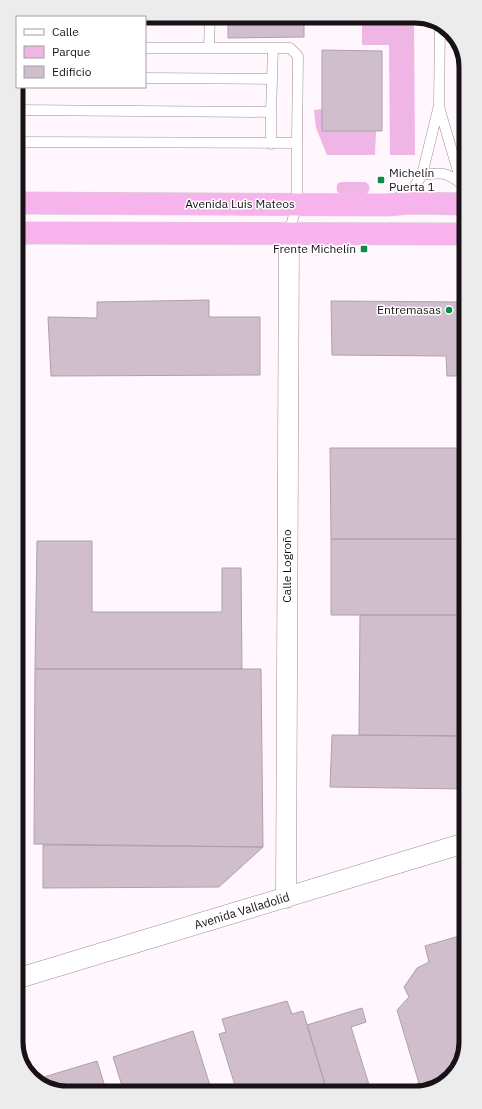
<svg xmlns="http://www.w3.org/2000/svg" width="482" height="1109" font-family="'IBM Plex Sans',sans-serif">
  <style>
    .green { fill: #efb5e5 }
    .building { fill: #d0becd; stroke: #b09fad }
    .lines { fill: none; stroke-linecap: round; stroke-linejoin: round }
    .lane-casing { stroke: #9c8b98; stroke-width: 11 }
    .street-casing { stroke: #9c8b98; stroke-width: 21 }
    .highway-casing { stroke: #d5d4d5; stroke-width: 23 }
    .lane { stroke: #fff; stroke-width: 10 }
    .street { stroke: #fff; stroke-width: 20 }
    .highway { stroke: #f7b4ec; stroke-width: 22 }
    .poi-dot { fill: #0c8c48; stroke: #fff; stroke-width: 1.5 }
    .labels { text-anchor: middle; stroke-width: 3; stroke-linejoin: round; paint-order: stroke }
    .poi-label { font-size: 12px; fill: #181217; stroke: #fff; text-anchor: end }
    .street-label { font-size: 12px; fill: #181217; stroke: #fff }
    .rim { fill: none; stroke: #181217; stroke-width: 5 }
  </style>
  <rect width="100%" height="100%" fill="#fff7fd"/>
  <path class="green" d="M362,16H414L415,155H390L389,45H362Z
    M322,109V131H376L375,155H327L316,128L314,110Z
    M342,182H365C372,185 370,192 365,195L339,194C336,190 336,187 338,183Z"/>
  <path class="building" d="M228,16H304V37L228,38Z
    M322,50L382,51V131H322Z
    M209,300V317H260V375L51,376L48,317L97,318V302Z
    M331,301L464,302V376H447L446,356L332,355Z
    M330,448H464L465,539H331Z
    M331,539H465V615H331Z
    M37,541H92V612H222V568H241L242,669H35Z
    M360,615H465V736L359,735Z
    M35,669H261L263,847L34,844Z
    M332,735L465,736V789L330,787Z
    M18,738H19V907H18Z
    M43,845L263,847L219,887L43,888Z
    M466,934V1043L456,1073L432,1090H421L397,1010L409,997L404,987L417,968L429,962L425,946Z
    M287,1001L292,1014L303,1011L327,1091L237,1092L219,1034L226,1032L222,1019Z
    M362,1008L366,1022L351,1027L371,1091H327L307,1025Z
    M193,1031L212,1092H124L113,1057Z
    M97,1061L107,1093H63L36,1083L34,1080Z"/>
  <g class="lines">
    <defs>
      <path id="lane" d="M208,16H210L209,48
        M16,77H17
        M145,78L272,79
        M439,107L457,168L464,186
        M16,110L271,112
        M16,142L297,143L298,56L290,48H145
        M271,144V112L273,48
        M422,175C442,172 446,172 462,184
        M395,199L413,189L422,175L439,105L440,24
        M289,233L297,204V143"/>
      <path id="street" d="M286,898L289,233
        M19,978L465,843"/>
      <path id="highway" d="M16,203L386,205L413,203L464,204
        M17,233L464,234"/>
    </defs>
    <use href="#lane" class="lane-casing"/>
    <use href="#street" class="street-casing"/>
    <use href="#highway" class="highway-casing"/>
    <use href="#lane" class="lane"/>
    <use href="#street" class="street"/>
    <use href="#highway" class="highway"/>
  </g>
  <g class="poi-dot">
    <rect x="377" y="176" width="8" height="8" rx="2"/>
    <rect x="360" y="245" width="8" height="8" rx="2"/>
    <circle cx="449" cy="310" r="4"/>
  </g>
  <g class="labels">
    <g class="poi-label">
      <text x="389" y="177" text-anchor="start">Michelín<tspan x="389" dy="14">Puerta 1</tspan></text>
      <text x="356" y="253">Frente Michelín</text>
      <text x="441" y="314">Entremasas</text>
    </g>
    <g class="street-label">
      <text x="240" y="208">Avenida Luis Mateos</text>
      <text transform="translate(287 566) rotate(-90)" y="4">Calle Logroño</text>
      <text transform="translate(242 911) rotate(-17)" y="4">Avenida Valladolid</text>
    </g>
  </g>
  <path d="M0 0H482V1109H0ZM67 23H415A44 44 0 0 1 459 67V1042A44 44 0 0 1 415 1086H67A44 44 0 0 1 23 1042V67A44 44 0 0 1 67 23Z" fill="#edecec" fill-rule="evenodd"/>
  <path class="rim" d="M67 23H415A44 44 0 0 1 459 67V1042A44 44 0 0 1 415 1086H67A44 44 0 0 1 23 1042V67A44 44 0 0 1 67 23Z"/>
  <rect x="16" y="16" width="130" height="72" fill="#ffffff" stroke="#a3a0a2"/>
  <rect x="24" y="29" width="20" height="6" fill="#ffffff" stroke="#a3a0a2"/>
  <text x="52" y="36" font-size="12" fill="#181217">Calle</text>
  <rect x="24" y="46" width="20" height="12" fill="#efb5e5" stroke="#a3a0a2"/>
  <text x="52" y="56" font-size="12" fill="#181217">Parque</text>
  <rect x="24" y="66" width="20" height="12" fill="#d0becd" stroke="#a3a0a2"/>
  <text x="52" y="76" font-size="12" fill="#181217">Edificio</text>
</svg>
